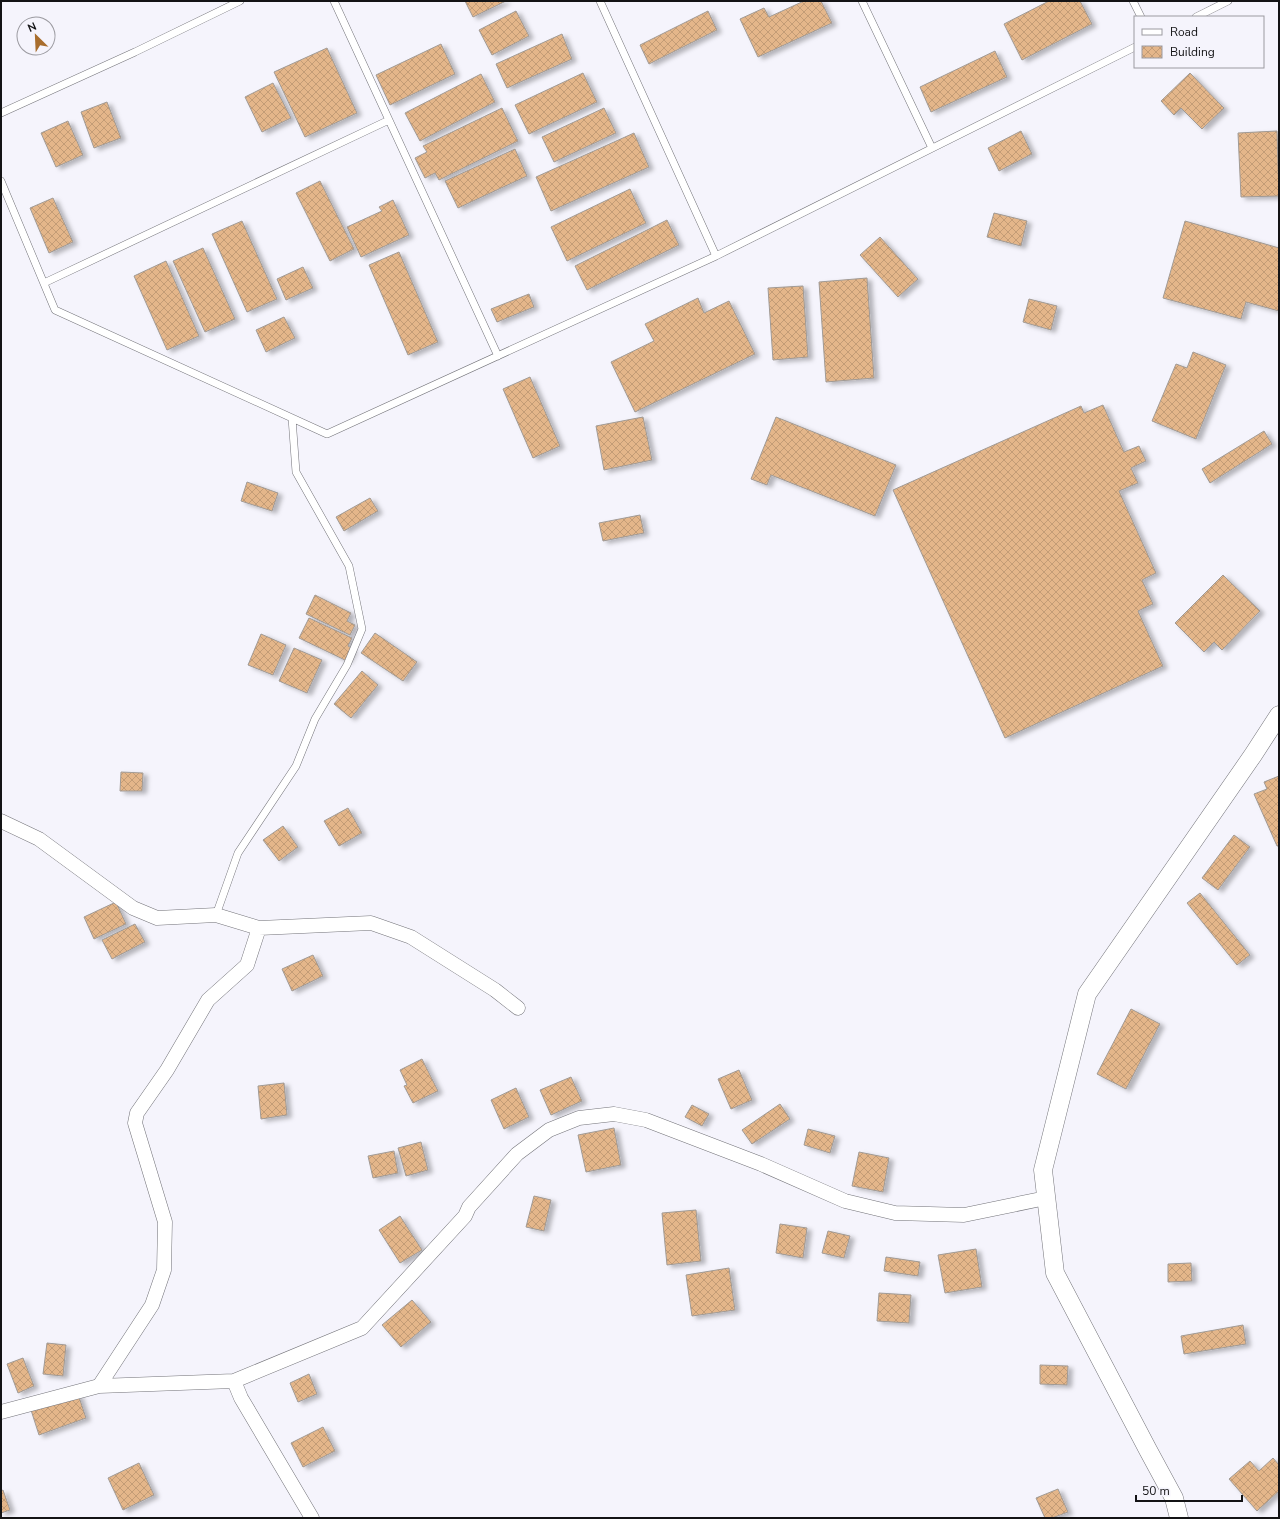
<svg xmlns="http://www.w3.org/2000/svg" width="1280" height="1519" font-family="'Nunito Sans',sans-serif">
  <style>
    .building { fill: url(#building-cross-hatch); stroke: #a09a95; filter: url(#shadow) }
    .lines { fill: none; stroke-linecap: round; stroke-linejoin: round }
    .service-casing { stroke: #737379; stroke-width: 8 }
    .minor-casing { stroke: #737379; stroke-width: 15 }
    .tertiary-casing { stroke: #737379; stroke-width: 19 }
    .service { stroke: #fff; stroke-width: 7 }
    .minor { stroke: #fff; stroke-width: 14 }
    .tertiary { stroke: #fff; stroke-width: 18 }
  </style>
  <defs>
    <pattern id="building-cross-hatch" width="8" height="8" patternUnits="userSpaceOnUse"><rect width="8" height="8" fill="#e4b68a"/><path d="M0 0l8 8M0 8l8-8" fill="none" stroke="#c39c76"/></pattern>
    <filter id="shadow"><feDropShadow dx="4.5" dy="2.5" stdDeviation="2" flood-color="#0004"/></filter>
  </defs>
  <rect width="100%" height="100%" fill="#f5f4fc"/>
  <path class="building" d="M465,1H506L473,17Z
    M804,1H821L832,23L758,57L740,19L764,8L769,17Z
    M1049,1H1080L1092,24L1022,60L1004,24Z
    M516,11L529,36L492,55L479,30Z
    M708,11L717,30L649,64L640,45Z
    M562,34L572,59L507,88L496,64Z
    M441,44L455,74L390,105L376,75Z
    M327,48L357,113L305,137L274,72Z
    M995,51L1007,77L931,112L920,87Z
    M583,73L597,102L529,134L515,105Z
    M1190,73L1224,108L1202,129L1181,108L1174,115L1161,101Z
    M481,74L495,102L420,141L405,113Z
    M273,83L291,118L262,132L245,97Z
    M107,102L121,138L94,148L81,112Z
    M502,108L518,141L439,180L435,173L425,178L415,158L427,152L423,146Z
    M604,108L616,133L554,162L542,137Z
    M68,121L83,155L56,167L41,133Z
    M1021,131L1032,154L999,171L988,148Z
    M1277,131L1279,196L1241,197L1238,133Z
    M634,133L649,167L551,211L536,177Z
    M515,149L527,176L458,208L445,181Z
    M320,181L354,249L330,261L296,193Z
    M630,189L646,223L567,261L551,227Z
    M53,198L73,242L49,253L30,208Z
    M393,200L409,235L361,257L347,227L382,211L379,207Z
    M994,213L1027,221L1021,246L987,237Z
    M667,220L679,245L587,290L575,266Z
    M242,221L277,299L247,312L212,234Z
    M1185,221L1279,248V311L1246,302L1241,319L1163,298Z
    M880,237L918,279L898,297L860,255Z
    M203,248L235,319L205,332L173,261Z
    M399,252L438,342L408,355L369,265Z
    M166,261L199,336L167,350L134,276Z
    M303,267L313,288L286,300L277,279Z
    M867,278L874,378L826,382L819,282Z
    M803,286L808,357L773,360L768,288Z
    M529,294L534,307L497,322L491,309Z
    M698,298L704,313L729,301L755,354L635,412L611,362L654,341L645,324Z
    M1029,299L1057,306L1051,330L1023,322Z
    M284,317L295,338L266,352L256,330Z
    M1193,352L1226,365L1196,439L1152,421L1176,364L1187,368Z
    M530,377L560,446L533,458L503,389Z
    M1103,405L1124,452L1139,446L1146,461L1131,468L1138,483L1119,491L1156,573L1142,580L1153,604L1138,611L1163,666L1005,738L893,490L1081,406L1084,413Z
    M643,417L652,460L604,470L596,426Z
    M776,417L896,465L875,516L771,475L767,485L751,479Z
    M1264,431L1272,444L1210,483L1202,469Z
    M247,482L278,493L272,511L241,501Z
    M370,498L378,511L344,531L336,517Z
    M640,515L644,533L603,541L599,523Z
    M1223,575L1260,611L1222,650L1214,642L1204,652L1175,623Z
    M315,595L351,613L347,621L355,625L350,635L306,614Z
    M309,618L352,638L348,646L353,649L347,661L299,638Z
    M375,633L417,662L403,681L361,653Z
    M261,634L286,645L273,675L248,665Z
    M294,648L322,660L307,693L279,681Z
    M362,671L378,685L351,718L334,704Z
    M121,772L143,773L142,791H120Z
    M1279,776V846H1277L1254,794L1267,789L1264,782Z
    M348,808L362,833L339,846L324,821Z
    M283,826L298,847L279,861L263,840Z
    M1234,835L1250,847L1218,890L1202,878Z
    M1200,893L1250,955L1237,965L1187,903Z
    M116,902L126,924L94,939L84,917Z
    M135,924L145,942L112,959L102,940Z
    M313,955L323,976L292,991L282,969Z
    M1131,1009L1160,1024L1126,1089L1097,1074Z
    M422,1059L438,1091L413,1103L404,1086L407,1085L400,1070Z
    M739,1070L752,1100L731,1109L718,1079Z
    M571,1077L582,1101L551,1115L540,1090Z
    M284,1083L287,1115L261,1119L258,1086Z
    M516,1088L529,1117L504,1129L491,1100Z
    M780,1104L790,1119L752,1144L742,1130Z
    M692,1105L709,1114L702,1126L685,1117Z
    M614,1128L621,1165L586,1172L578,1135Z
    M808,1129L835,1136L830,1153L804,1145Z
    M421,1142L428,1170L406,1176L398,1148Z
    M394,1151L398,1173L373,1178L368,1156Z
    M859,1152L889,1158L883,1192L852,1186Z
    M534,1196L551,1200L544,1231L526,1227Z
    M696,1210L701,1261L667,1265L662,1213Z
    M400,1216L422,1250L400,1263L379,1230Z
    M780,1224L807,1228L803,1258L776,1253Z
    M828,1231L850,1236L844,1258L822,1253Z
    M976,1249L982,1287L945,1293L938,1255Z
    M886,1257L920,1262L918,1276L884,1271Z
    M1191,1263L1192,1281L1168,1282V1264Z
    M729,1268L735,1310L692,1316L686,1275Z
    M879,1293L911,1295L909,1323L877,1321Z
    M412,1300L431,1322L401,1347L382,1325Z
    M1243,1325L1246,1344L1184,1354L1181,1336Z
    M47,1343L66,1345L63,1376L43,1374Z
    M23,1358L34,1386L18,1393L7,1364Z
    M1040,1365L1068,1366L1067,1385L1040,1384Z
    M309,1374L317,1394L298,1402L290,1383Z
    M78,1394L86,1418L39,1435L31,1410Z
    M323,1427L335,1451L303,1467L291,1443Z
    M1273,1458L1279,1465V1491L1257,1511L1229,1479L1250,1461L1259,1471Z
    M139,1463L154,1495L123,1510L108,1478Z
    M1058,1489L1068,1512L1052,1518H1045L1036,1498Z
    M3,1490L10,1510L1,1513V1491Z"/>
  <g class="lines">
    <defs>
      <path id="service" d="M334,1L498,356
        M600,1L716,256L1135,47
        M862,1L932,148
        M1133,1L1141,17
        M1196,17L1228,1
        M1,113L135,52L240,1
        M1,181L55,310L327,434L716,256
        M44,283L389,120
        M216,915L238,853L296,766L315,719L347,665L362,629L349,566L296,472L292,418"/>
      <path id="minor" d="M1,821L39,839L133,908L157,918L216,915L259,928L371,923L411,937L495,990L518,1008
        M234,1381L241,1398L312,1518
        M99,1386L152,1305L164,1270L165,1222L135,1123L137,1113L167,1070L208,1000L247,965L259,928
        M1,1412L99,1386L234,1381L362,1328L465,1216L469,1207L517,1154L549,1130L579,1118L614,1114L646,1120L761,1164L845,1201L895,1213L964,1215L1046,1198"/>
      <path id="tertiary" d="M1179,1518L1174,1498L1148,1450L1055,1273L1043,1170L1087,994L1253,755L1279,715"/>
    </defs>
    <use href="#service" class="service-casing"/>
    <use href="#minor" class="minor-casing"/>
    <use href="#tertiary" class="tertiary-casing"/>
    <use href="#service" class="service"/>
    <use href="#minor" class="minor"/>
    <use href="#tertiary" class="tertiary"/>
  </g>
  <rect width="1280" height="1519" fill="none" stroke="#131315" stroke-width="4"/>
  <rect x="1134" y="16" width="130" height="52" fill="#f5f4fc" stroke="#9b9aa0"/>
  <rect x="1142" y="29" width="20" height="6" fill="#ffffff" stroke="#9b9aa0"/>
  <text x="1170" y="36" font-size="12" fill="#131315">Road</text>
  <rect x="1142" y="46" width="20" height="12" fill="url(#building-cross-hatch)" stroke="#9b9aa0"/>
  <text x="1170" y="56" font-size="12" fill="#131315">Building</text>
  <g transform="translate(36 36) rotate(336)"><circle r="19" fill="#f5f4fc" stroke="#9b9aa0"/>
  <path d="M0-3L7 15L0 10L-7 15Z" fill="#a86d2d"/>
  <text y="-6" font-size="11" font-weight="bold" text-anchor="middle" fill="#131315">N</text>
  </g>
  <path d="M1136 1495v6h106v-6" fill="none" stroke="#131315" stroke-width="2"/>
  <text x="1142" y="1495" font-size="12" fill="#131315" stroke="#f5f4fc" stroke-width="3" paint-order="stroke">50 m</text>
</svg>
